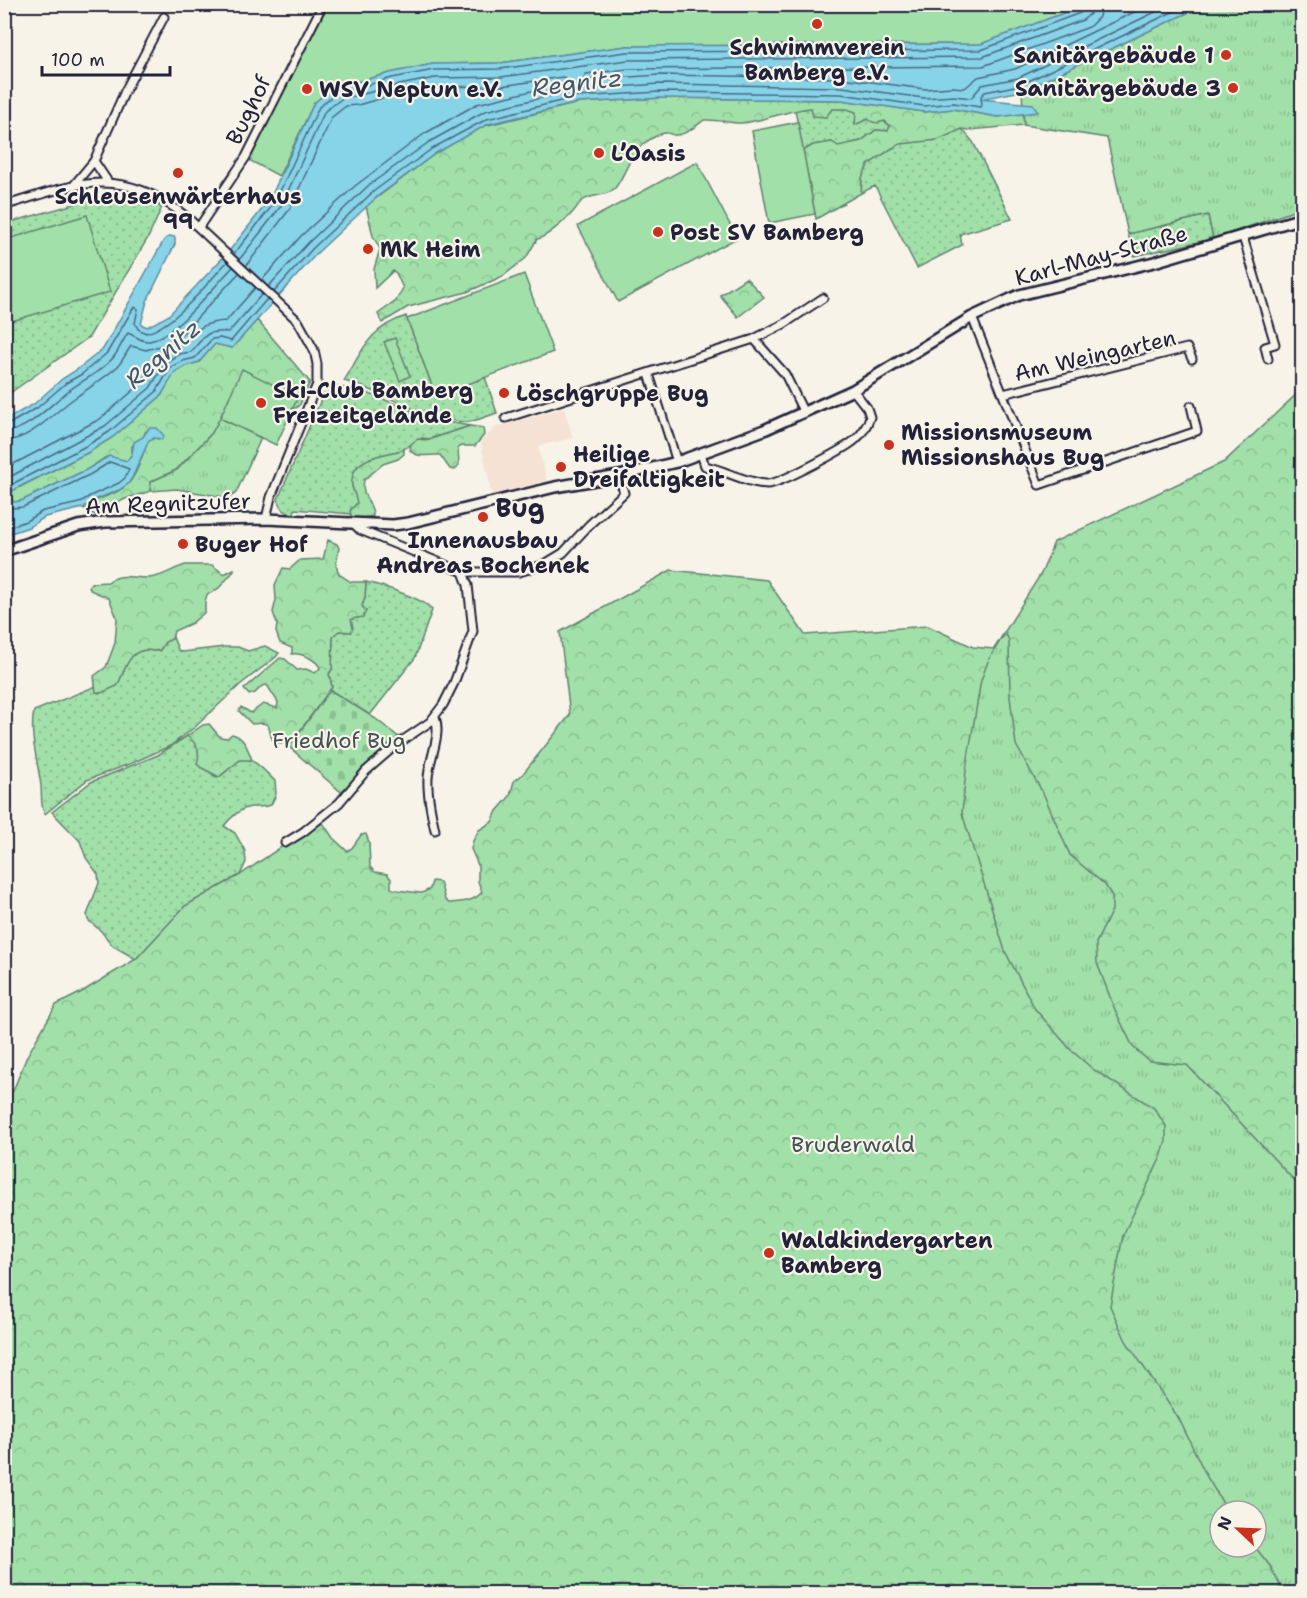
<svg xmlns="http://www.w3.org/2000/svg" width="1307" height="1598" font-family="'Shantell Sans',sans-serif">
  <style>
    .built { fill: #f6e2d5 }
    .grass { fill: url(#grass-dots); stroke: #628172; stroke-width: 1.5 }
    .forest { fill: url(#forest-crowns); stroke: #628172; stroke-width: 1.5; fill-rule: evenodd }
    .cemetery { fill: url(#cemetery-stones); stroke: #628172; stroke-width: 1.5 }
    .park { fill: url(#park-tufts); stroke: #628172; stroke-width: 1.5 }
    .pitch { fill: #a1e0a8; stroke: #628172; stroke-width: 1.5 }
    .water { fill: #87d3e8; stroke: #5f8ca3; stroke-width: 1.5 }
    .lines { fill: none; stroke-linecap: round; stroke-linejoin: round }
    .shore { stroke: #4a6980; stroke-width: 1.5 }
    .street-casing { stroke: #22223b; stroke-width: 11 }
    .secondary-casing { stroke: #22223b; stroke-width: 14 }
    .street { stroke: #f7f3e8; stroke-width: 7 }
    .secondary { stroke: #f7f3e8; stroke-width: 9 }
    .poi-dot { fill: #c8321e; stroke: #f7f3e8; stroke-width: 2 }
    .labels { text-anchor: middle; stroke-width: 4.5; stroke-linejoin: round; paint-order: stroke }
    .poi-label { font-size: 22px; font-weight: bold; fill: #22223b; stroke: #f7f3e8; text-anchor: start }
    .street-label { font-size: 22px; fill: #22223b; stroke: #f7f3e8 }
    .park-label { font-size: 22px; fill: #425256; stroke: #f7f3e8 }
    .water-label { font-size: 24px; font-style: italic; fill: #40576f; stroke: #f7f3e8 }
    .quarter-label { font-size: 26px; font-weight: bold; fill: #22223b; stroke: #f7f3e8 }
  </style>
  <defs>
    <pattern id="grass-dots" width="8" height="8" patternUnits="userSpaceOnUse" patternTransform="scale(1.5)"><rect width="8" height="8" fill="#a1e0a8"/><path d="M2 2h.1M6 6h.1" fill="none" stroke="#8ac092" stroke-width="1.8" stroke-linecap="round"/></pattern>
    <pattern id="forest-crowns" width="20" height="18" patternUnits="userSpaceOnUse" patternTransform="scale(1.5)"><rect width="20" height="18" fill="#a1e0a8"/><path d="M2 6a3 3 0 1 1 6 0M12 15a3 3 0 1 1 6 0" fill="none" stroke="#8ac092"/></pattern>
    <pattern id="cemetery-stones" width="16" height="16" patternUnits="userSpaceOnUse" patternTransform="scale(1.5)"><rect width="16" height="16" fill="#a1e0a8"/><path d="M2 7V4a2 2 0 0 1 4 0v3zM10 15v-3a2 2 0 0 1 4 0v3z" fill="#8ac092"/></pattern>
    <pattern id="park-tufts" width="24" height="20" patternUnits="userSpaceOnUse" patternTransform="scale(1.5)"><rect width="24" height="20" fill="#a1e0a8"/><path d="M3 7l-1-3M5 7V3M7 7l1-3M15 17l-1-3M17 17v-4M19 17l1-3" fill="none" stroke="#8ac092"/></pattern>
  </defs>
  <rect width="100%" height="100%" fill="#f7f3e8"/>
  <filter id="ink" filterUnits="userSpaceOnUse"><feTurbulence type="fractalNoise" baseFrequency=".0167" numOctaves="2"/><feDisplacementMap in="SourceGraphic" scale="12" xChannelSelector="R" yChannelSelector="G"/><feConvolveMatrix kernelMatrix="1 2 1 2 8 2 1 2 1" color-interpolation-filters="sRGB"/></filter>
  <g filter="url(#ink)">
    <path class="built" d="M564,408L573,438L538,446L547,481L492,495L481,444L482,440L496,427Z"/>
    <path class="grass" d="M811,108L847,109L857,112L855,124C867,118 880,116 890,126L888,131L876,130L861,141L838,147L832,142L813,145L803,151L795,110Z
      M962,129L973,142L1012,219L960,234L962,245L917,268L875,186L861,193L862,178L868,165L891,149L900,144L938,139Z
      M133,197L162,207L149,236L89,337L10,393L4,382V224L85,201Z
      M1208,215L1213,239L1134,256L1128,234Z
      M406,316L436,396L485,377L497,413C487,416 475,422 465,422C422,420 385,391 344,381C363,350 368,329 406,316Z
      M337,387L359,390L437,420L470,426L429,439L422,438L402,450L370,458L353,477L352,487L358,502L355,508L351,509V514L295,509L294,514C284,512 280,509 278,499L323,395Z
      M366,582C379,585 426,599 432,610L415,658L370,715L330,690L332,687L329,674L331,671L333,636L339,631L351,632L352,626L351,619L361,617L366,611L362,606L365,597Z
      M173,637L178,650L182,652L224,647H238L248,651L265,646L279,653L276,657L241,684L195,727L170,746L132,763L87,780L45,814C40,807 42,795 41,786C38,761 29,736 34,711L96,686V692L99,693L117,686C124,674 127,651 146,650C151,650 154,652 160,650L165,642Z
      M187,736C196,742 202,752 198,762L217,778C226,774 231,764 240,760C253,755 266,773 275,781L276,794L271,805C263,808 259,807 251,807C241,808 230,818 224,826L235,833L245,851L246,862L240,875L185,906L136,959L113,946L101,931L88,920L87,915L99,883L98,874L86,858L80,841L52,812L91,782L158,755Z"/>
    <path class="forest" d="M660,98L841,100L924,112L953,109L998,117L1023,113L1024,125L969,130L962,129L938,140L900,144L891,149L868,165L862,178L861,193L816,219L803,151L813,145L832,142L838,146L861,141L876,130L888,131L890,126L885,121C878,123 873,124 868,119L855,125L856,112L847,109H832L826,117L813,116L811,108C787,110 765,121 741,123C729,123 716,119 704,120C696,126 686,135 676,135C673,136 670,133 667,133C660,132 643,143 639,148C628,159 625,176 615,188C605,198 593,193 582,201C578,204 576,209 573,212C567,219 544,239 537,239L526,258L503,276L467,292L408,307L382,323L378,314L396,301L403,288L396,273L393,271L375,288L374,269L380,249L373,236L366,206L436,153L484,126L579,103Z
      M746,278L764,297L738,317L720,295Z
      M257,320L310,382L300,404L296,408L288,409L240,428L220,418L212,433L176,470L150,482L151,491L125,499L95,515L83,508C96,497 117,496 129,483C139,472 142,453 149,440L154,438L159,439L146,431L143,437L132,446V454L127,461L106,457L88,469L21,501L14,502L9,497L12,491L89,452L113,437L161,396L172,374L185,366L199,362L215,344L232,348Z
      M1302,389V1593H5L4,1099L13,1091L27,1056L56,1005L80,993L136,959L185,906L240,875L321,820L333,838L347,851L352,848L361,835L366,834L369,842L370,867L375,872L387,874L391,879V888C394,890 418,893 422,893L430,889L432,881L440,882L445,900L449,903C461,902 474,902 482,892L478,881V865L471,849L473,841L479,830L492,822L497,811L510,796L514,781L522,775L570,715L560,632L671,570L767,580L805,635L928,626L973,647L994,649L1042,572L1054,542L1224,462ZM1220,1511H1256V1547H1220Z
      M470,426L483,428L484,435L475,446H462L458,448L459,465L455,470L450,469L440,455C429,454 417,459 410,450L411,444L418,439L428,440Z
      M402,450H404V454L398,459L383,464L364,480C360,498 374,503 373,516L352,520L350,511L357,503C356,497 353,491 352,485C349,457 383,455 402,450Z
      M328,540L337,544L339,548L336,565L339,574L351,582H366L365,597L362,606L366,611L363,617L351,619L353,628L351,632L339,631L333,636L332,669L329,674L332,687L291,743H278L272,739L268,725L263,723L252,724L239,711L241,707L251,713L263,704L277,708L278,702L267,685L262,686L255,693L249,695L244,689L280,658L285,659L297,670L306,669L315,673L320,668C317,660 301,652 292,654V648L280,643L276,632L277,624L273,612L276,600L275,585L283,568L290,569L300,560L323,559Z
      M186,565H212L224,574L234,569V571L219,588L207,595L205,601V612L192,623L174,631L172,639L165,642L160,650C154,652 151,650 146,650C127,651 124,674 117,686L101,693L96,692L94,676L106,667L115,643L117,618L109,598L90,590L89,586L91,583L108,582C120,572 135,579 149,578C164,577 173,568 186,565Z
      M209,724L220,737L227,738L232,734C245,737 248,750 252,760H240L219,777L200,767L197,764C201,752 197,743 187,736L203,725Z"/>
    <path class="cemetery" d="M330,690L376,719L401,739L375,758L341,792L289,747Z"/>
    <path class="park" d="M1204,5H1302V208L1213,239L1208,215L1128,234L1107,138L1024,125L1022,91Z
      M220,418L261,438L236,493L229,498L177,489L151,491L150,482L177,470L212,433Z
      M1006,634L1009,641L1010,697L1016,745L1044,795L1070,855L1105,885L1112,896V910L1096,943L1097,963L1115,1010L1133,1047L1149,1061L1187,1065L1302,1189V1593H1284L1270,1566L1255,1547L1256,1511L1227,1510L1207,1477L1179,1419L1126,1341L1110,1306L1123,1235L1161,1157L1166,1141V1126L1154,1108L1094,1070L1072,1051L1035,1009L1005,951L962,813L966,770L981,680L989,659L1001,639Z"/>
    <path class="pitch" d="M328,5H1085L981,44L627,46L500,63L433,64L390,73L353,83H339L314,103L279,176L247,159Z
      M798,122L815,214L769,223L752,131Z
      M697,162L737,238L618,302L578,226Z
      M87,215L110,292L5,323V240Z
      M524,274L553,352L436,396L407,319Z
      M395,338L410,376L400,381L384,342Z
      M242,369L298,397L276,445L220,418Z"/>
    <path class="water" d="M1085,5H1204L1022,91L980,99L1033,104L1038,112L998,117L953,109L924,112L841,100L660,98L578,103L488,124L436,153L378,196L318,252L232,348L215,344L199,362L185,366L175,372L161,396L113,437L89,452L19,487L10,493L9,497L14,502L21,501L88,469L109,456L127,461L132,454L134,442L143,437L149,428H157L164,436L162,439L154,438L149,440L132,478L128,484L119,490L92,501L83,508L45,517L29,527L5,535V420L34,404L62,379L78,369L103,349L164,240L170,236L175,237V244L147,301L141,324L147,327L168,316L230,250L270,199L314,103L339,83H353L390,73L433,64L500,63L627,46L981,44Z"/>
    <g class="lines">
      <path class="shore" d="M1101,4L1099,17L1089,27L983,66L628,69L586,74L584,78L586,80L659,75L841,78L925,89L952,87L965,88L978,77L1015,69L1151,4
        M234,254L275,202L319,107L341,89H354L392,78L434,70L500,69L627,52L981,50L1080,13L1084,9L1085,4
        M239,260L281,206L325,111L344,97L356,96L394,86L435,78L501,77L628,60L982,57L1083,20L1090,14L1092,4
        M246,266L289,210L332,117L346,106L358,105L396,94L435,87L501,86L563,77L566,79L565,83L477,104L424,134L355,186L301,236L262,280
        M239,273L184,332L170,342V346L186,343C197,327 207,322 226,321L255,288
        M268,287L308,243L369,185L429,142L485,111L575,90L659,84L842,87L924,98L954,96L971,98L982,85L1018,78L1172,4
        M274,292L313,248L374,191L433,148L487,119L577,97L659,92L841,94L924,106L954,103L980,107L982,105L981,96L985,92L1020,85L1189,4
        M4,425L9,424L37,408L66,383L82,374L107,353L134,307L138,309L135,323L138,329L146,333C175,326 207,283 227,262
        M4,432C30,431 52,402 71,389C85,379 102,371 113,358C119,351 122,341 128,333C134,335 141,342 149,341C175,337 214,286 233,267
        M4,441C32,440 55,411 76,397C90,387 105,378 118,366C123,360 126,353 131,346L146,350L163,345L166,347V350L154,361L142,383L100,419L4,469
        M4,480L105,426L150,388L166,362L179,354L191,352C206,335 205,330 229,332L262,294
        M4,491L16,482L86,446L109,432L156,392L171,367L183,361L195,358L212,339L220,338L231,341L267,299
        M4,501L12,508L23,507L91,474L110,462L129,469L125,478L119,483L90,496L79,503L43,511L26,521L4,529"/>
      <defs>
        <path id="street" d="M94,161L108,182
          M74,185L94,161L125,91L164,17
          M4,206C78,182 122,165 188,218L298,321L314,350L317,364V384L271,497L266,519
          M199,227L246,157L323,4
          M1243,237L1275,344L1265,347L1268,359
          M972,317L1039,485L1197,431L1191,406
          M754,339L785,374L804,413
          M649,374L677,462
          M1003,394L1187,348L1192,359
          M506,418L754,339L784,324L823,298
          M701,454L705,466C724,470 749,484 768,484C781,483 843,450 855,440C862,434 867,426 870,417L867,408L853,390
          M354,524L360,530L463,572H519L543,565L563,553L590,524L624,493L619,476
          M435,830C431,813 427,795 428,778C429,759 442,735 435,717
          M285,843L303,832L339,803L366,771L396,745L430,722L443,705L454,683L473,631L468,585L463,572"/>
        <path id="secondary" d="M4,551L78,526L105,522L266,519L393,525L408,523L555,487L619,476L677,462L764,430L853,390L972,317L1019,295L1154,262L1302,218"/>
      </defs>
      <use href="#street" class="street-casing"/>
      <use href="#secondary" class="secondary-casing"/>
      <use href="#street" class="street"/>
      <use href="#secondary" class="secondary"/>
    </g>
  </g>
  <g class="poi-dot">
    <circle cx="817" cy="24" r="6"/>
    <circle cx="1226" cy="55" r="6"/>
    <circle cx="1233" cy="88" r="6"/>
    <circle cx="307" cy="89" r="6"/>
    <circle cx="599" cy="153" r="6"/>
    <circle cx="178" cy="173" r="6"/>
    <circle cx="658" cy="232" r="6"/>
    <circle cx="368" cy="249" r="6"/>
    <circle cx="504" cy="393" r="6"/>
    <circle cx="261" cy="403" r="6"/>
    <circle cx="889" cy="445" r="6"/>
    <circle cx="561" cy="467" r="6"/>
    <circle cx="483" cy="517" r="6"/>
    <circle cx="183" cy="544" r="6"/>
    <circle cx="769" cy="1253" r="6"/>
  </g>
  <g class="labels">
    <g class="poi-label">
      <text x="817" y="55" text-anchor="middle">Schwimmverein<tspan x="817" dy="25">Bamberg e.V.</tspan></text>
      <text x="1214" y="63" text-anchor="end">Sanitärgebäude 1</text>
      <text x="1221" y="96" text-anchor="end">Sanitärgebäude 3</text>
      <text x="319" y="97">WSV Neptun e.V.</text>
      <text x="611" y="161">L’Oasis</text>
      <text x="178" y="204" text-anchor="middle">Schleusenwärterhaus<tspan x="178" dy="25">99</tspan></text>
      <text x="670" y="240">Post SV Bamberg</text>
      <text x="380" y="257">MK Heim</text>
      <text x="273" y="398">Ski-Club Bamberg<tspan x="273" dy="25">Freizeitgelände</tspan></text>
      <text x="516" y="401">Löschgruppe Bug</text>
      <text x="901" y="440">Missionsmuseum<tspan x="901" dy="25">Missionshaus Bug</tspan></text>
      <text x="573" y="462">Heilige<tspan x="573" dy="25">Dreifaltigkeit</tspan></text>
      <text x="483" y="548" text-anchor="middle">Innenausbau<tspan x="483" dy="25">Andreas Bochenek</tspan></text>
      <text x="195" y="552">Buger Hof</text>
      <text x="781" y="1248">Waldkindergarten<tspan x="781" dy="25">Bamberg</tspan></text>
    </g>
    <g class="street-label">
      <text transform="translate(248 110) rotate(-64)" y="8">Bughof</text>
      <text transform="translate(1101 255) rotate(-15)" y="8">Karl-May-Straße</text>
      <text transform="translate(1095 355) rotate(-13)" y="8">Am Weingarten</text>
      <text transform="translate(168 503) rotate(-2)" y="8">Am Regnitzufer</text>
    </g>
    <g class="park-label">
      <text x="339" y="748">Friedhof Bug</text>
      <text x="853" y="1152">Bruderwald</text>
    </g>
    <g class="water-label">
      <text transform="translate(577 83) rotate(-7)" y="8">Regnitz</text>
      <text transform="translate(163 354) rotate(-41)" y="8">Regnitz</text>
    </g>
    <g class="quarter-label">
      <text x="520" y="517">Bug</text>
    </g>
  </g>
  <rect width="1307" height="1598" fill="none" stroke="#f7f3e8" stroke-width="24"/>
  <rect x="12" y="12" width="1283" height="1574" fill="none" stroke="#22223b" stroke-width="2" filter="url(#ink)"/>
  <g transform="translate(1238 1529) rotate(293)"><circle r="28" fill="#f7f3e8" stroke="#a29fa3" stroke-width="1.5"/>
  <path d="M0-4.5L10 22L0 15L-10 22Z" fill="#c8321e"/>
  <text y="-9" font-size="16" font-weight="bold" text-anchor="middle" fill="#22223b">N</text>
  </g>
  <path d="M42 66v9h128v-9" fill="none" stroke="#22223b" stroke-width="3"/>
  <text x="51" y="66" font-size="18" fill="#22223b" stroke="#f7f3e8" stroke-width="4.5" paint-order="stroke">100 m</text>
</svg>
